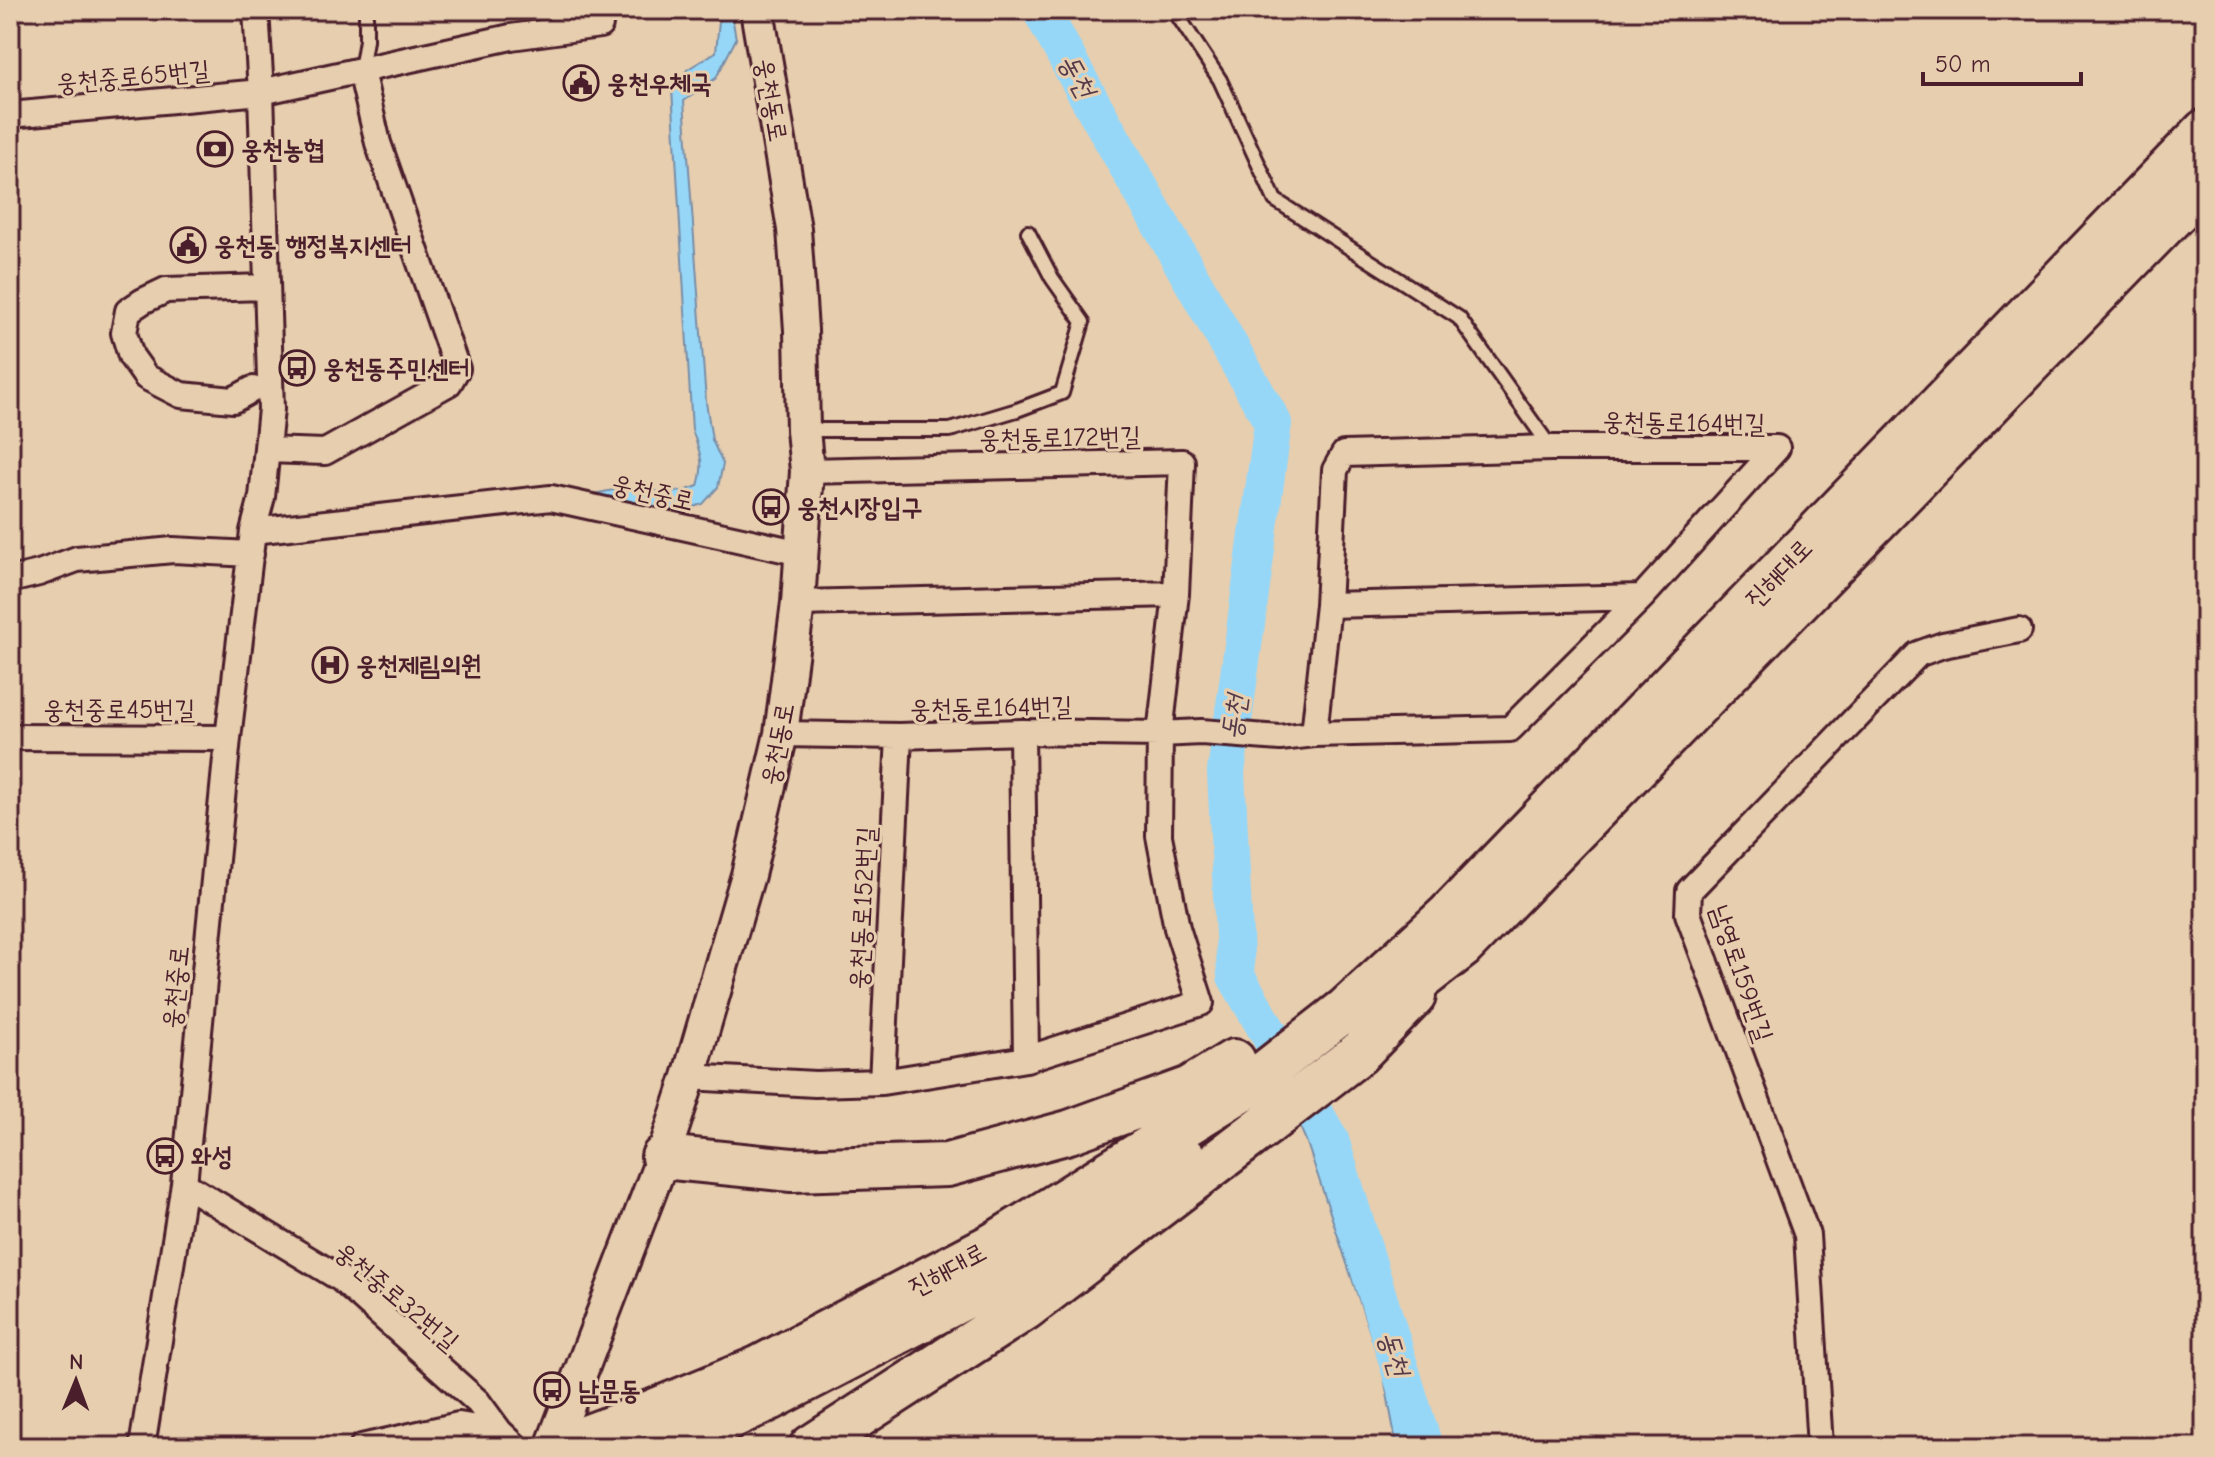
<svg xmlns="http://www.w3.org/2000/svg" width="2215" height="1457" font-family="'Comic Neue','Poor Story',sans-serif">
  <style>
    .water { fill: #96d7f8; stroke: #788da6; stroke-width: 2 }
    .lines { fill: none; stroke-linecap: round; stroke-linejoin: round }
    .stream { stroke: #788da6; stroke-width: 6 }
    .river { stroke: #96d7f8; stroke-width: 38 }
    .lane-casing { stroke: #4a1f2b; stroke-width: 18 }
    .street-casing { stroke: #4a1f2b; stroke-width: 30 }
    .secondary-casing { stroke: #4a1f2b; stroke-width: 38 }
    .highway-casing { stroke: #4a1f2b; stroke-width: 48 }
    .lane { stroke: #e7ceaf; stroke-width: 12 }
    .street { stroke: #e7ceaf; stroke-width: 24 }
    .secondary { stroke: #e7ceaf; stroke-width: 32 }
    .highway { stroke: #e7ceaf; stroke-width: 42 }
    .labels { text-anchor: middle; stroke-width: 6; stroke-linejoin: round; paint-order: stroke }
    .street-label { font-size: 26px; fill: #4a1f2b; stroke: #e7ceaf }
    .poi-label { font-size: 26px; font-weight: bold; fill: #4a1f2b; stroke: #e7ceaf; text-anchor: start }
    .water-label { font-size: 28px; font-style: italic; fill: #553b4a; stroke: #e7ceaf }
  </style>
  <rect width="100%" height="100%" fill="#e7ceaf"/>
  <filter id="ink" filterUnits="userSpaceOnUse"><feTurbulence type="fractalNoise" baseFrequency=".0125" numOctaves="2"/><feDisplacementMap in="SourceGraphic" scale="16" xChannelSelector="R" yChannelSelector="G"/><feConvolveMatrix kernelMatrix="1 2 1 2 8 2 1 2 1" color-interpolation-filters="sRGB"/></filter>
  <g filter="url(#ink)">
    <path class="water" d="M720,10H731L736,39L716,78L684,101L706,402L712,440L723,464L718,487L703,504L675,513L583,496C596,494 609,490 622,489C652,487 669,499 698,486C705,462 700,452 692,430L672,88L688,69L716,52Z
      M1236,976L1330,1140L1424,1447H1397L1383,1372L1307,1143Z"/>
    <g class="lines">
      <path class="stream" d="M10,1437L25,1447"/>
      <path class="river" d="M1041,10L1081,84L1273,423L1226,772L1236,976L1330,1140L1424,1447"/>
      <defs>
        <path id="lane" d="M1174,10L1220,80L1275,200L1459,318L1551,448
          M361,70L366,40V10
          M803,430H950L1017,410L1062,393L1083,322L1052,278L1028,232"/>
        <path id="street" d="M10,115L261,92L511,37L600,25
          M253,389L233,400L181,395L146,377L131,356L124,333L128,311L143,301L166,290L267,287
          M267,450L325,452L449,383L457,369L378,143L361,71
          M253,531L551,498L801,553
          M10,580L39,573L77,559L173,550L251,554
          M798,603L1176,594
          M1328,605L1642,597
          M1022,732L1026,1059
          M781,734L899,736L1022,732L1160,734L1201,732L1280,738L1314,734L1510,729L1642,597L1777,448H1551L1344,454L1335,470L1328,605L1314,734
          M10,737L228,738
          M689,1077L815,1084L882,1082L1026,1059L1201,1003L1177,928L1159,836L1160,734L1176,594L1182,462L807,471
          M882,1082L899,736
          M184,1184L341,1279L478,1402L500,1432L516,1447
          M142,1447L184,1184L228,738L253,531L262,497L271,409L261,92L256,10
          M362,1447L459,1425L500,1432
          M1820,1447L1807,1235L1688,914L1689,891L1918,654L1943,645L2019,630"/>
        <path id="secondary" d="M552,1447L663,1157L689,1077L748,875L781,734L798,603L807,471L803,430L801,330L794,229L757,10"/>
        <path id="highway" d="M1381,1010L1462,947L2205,183
          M663,1157L792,1170L947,1165L1069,1132L1190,1088L1234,1061
          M559,1447L634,1419L758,1368L994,1244L1245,1088L1346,1009L1447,916L2205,131
          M666,1447L770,1399L1010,1274L1184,1158
          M811,1447L1026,1308L1358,1054L1414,996"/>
      </defs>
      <use href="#lane" class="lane-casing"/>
      <use href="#street" class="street-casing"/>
      <use href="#secondary" class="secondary-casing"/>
      <use href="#highway" class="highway-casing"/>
      <use href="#lane" class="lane"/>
      <use href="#street" class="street"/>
      <use href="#secondary" class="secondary"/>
      <use href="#highway" class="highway"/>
    </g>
  </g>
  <defs>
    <symbol id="civic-ring" viewBox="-11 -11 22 22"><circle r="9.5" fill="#e7ceaf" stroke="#4a1f2b" stroke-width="1.5"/><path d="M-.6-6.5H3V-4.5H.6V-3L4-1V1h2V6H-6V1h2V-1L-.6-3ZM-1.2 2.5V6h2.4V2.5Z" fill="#4a1f2b"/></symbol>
    <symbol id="bank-ring" viewBox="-11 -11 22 22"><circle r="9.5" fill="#e7ceaf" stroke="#4a1f2b" stroke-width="1.5"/><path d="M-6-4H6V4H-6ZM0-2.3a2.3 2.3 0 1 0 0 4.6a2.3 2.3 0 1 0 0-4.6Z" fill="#4a1f2b"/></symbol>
    <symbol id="bus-ring" viewBox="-11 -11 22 22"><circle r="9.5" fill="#e7ceaf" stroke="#4a1f2b" stroke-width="1.5"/><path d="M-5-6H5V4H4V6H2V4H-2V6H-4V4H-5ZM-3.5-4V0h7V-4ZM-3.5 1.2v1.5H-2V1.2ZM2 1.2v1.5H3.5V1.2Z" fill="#4a1f2b"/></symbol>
    <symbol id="hospital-ring" viewBox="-11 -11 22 22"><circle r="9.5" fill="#e7ceaf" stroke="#4a1f2b" stroke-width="1.5"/><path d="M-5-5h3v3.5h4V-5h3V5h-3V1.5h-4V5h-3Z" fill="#4a1f2b"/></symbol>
  </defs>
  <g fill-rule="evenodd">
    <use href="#civic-ring" x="561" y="63" width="40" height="40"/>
    <use href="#bank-ring" x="195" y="129" width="40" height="40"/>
    <use href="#civic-ring" x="168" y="225" width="40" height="40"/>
    <use href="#bus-ring" x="277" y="348" width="40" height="40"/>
    <use href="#bus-ring" x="751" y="487" width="40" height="40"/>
    <use href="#hospital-ring" x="310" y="645" width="40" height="40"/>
    <use href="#bus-ring" x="145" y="1136" width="40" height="40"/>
    <use href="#bus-ring" x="532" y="1370" width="40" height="40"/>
  </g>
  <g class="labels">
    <g class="street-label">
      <text transform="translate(133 76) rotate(-5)" y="9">웅천중로65번길</text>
      <text transform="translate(772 100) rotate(80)" y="9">웅천동로</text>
      <text transform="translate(1684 422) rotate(1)" y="9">웅천동로164번길</text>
      <text transform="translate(1060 437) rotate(-1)" y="9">웅천동로172번길</text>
      <text transform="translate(653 492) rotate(13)" y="9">웅천중로</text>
      <text transform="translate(1778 573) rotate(-46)" y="9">진해대로</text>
      <text transform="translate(991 707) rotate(-1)" y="9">웅천동로164번길</text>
      <text x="119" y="718">웅천중로45번길</text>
      <text transform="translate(777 744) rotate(-79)" y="9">웅천동로</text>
      <text transform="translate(862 908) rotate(-87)" y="9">웅천동로152번길</text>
      <text transform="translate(1742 973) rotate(71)" y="9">남영로159번길</text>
      <text transform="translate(175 987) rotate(-84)" y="9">웅천중로</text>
      <text transform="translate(947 1269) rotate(-28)" y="9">진해대로</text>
      <text transform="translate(397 1296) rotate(40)" y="9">웅천중로32번길</text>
    </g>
    <g class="poi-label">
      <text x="607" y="92">웅천우체국</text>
      <text x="241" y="158">웅천농협</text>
      <text x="214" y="254">웅천동 행정복지센터</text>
      <text x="323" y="377">웅천동주민센터</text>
      <text x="797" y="516">웅천시장입구</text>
      <text x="356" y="674">웅천제림의원</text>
      <text x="191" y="1165">와성</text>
      <text x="578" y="1399">남문동</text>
    </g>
    <g class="water-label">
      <text transform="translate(1078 75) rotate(61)" y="10">동천</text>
      <text transform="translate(1233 717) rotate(-82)" y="10">동천</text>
      <text transform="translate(1395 1353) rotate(73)" y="10">동천</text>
    </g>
  </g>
  <rect width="2215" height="1457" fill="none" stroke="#e7ceaf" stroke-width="40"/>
  <rect x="20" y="20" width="2175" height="1417" fill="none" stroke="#4a1f2b" stroke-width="3" filter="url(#ink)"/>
  <g transform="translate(76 1381) rotate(1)" stroke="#e7ceaf" stroke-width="6" paint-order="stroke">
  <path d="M0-6L14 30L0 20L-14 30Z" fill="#4a1f2b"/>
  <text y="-12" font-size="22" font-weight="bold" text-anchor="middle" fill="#4a1f2b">N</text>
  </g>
  <path d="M1923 72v12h158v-12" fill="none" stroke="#4a1f2b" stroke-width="4"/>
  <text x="1935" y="72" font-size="24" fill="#4a1f2b" stroke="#e7ceaf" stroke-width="6" paint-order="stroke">50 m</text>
</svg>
